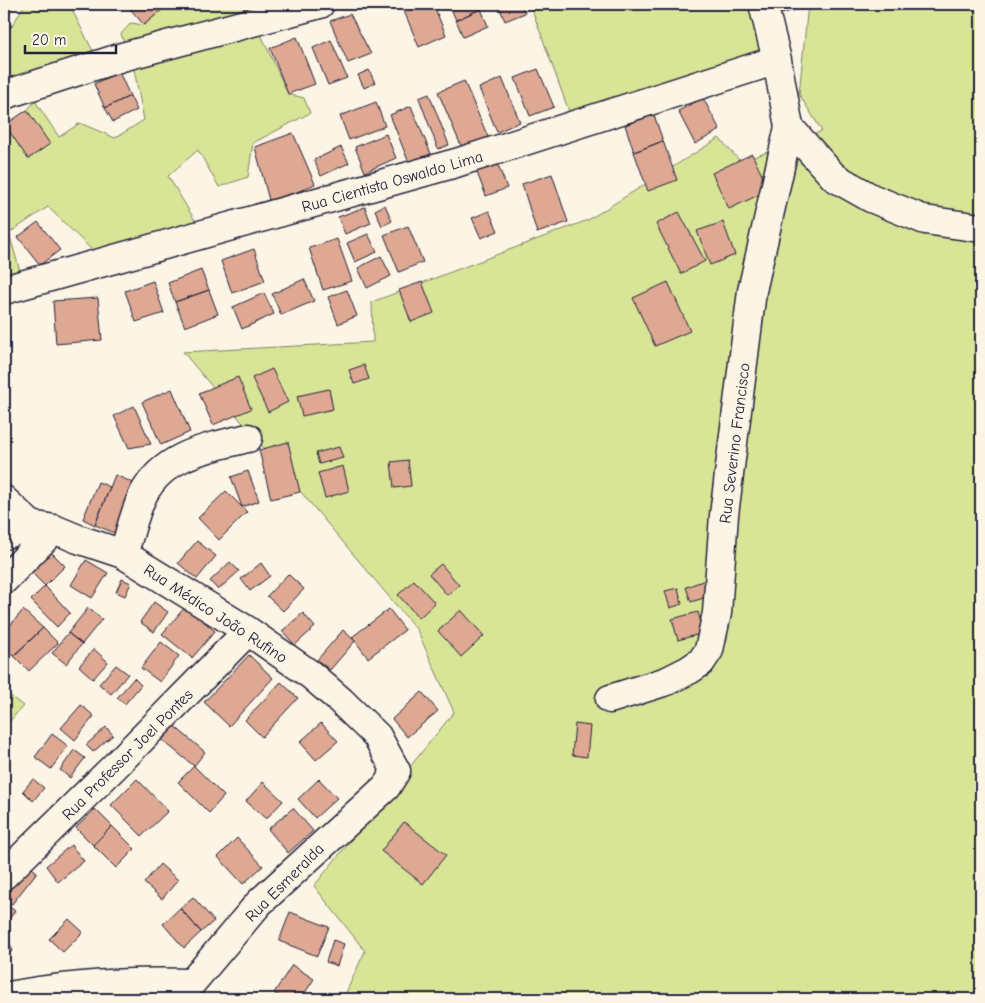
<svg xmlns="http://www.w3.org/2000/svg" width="985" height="1003" font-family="'Comic Neue',sans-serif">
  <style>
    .green { fill: #d8e496; stroke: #7d8368 }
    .building { fill: #dea893; stroke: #22223b }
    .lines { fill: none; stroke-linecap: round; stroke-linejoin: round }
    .minor-casing { stroke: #22223b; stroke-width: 31 }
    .minor { stroke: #fcf5e5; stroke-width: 28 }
    .labels { text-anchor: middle; stroke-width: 4; stroke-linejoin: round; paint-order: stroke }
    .street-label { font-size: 16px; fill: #22223b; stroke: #fcf5e5 }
  </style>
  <rect width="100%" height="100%" fill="#fcf5e5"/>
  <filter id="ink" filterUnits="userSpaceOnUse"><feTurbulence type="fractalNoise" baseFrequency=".02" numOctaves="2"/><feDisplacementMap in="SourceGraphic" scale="10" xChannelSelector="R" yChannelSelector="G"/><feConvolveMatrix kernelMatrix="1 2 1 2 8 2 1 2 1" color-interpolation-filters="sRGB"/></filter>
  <g filter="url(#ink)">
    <path class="green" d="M25,4H69L94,53L4,83V34L12,26Z
      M194,4H266L259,30L288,94L304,98L310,113L253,143L248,177L219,187L198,150L168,176L196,222L95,253L48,207L9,233L22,278L4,283V134L14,126L35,101L59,137L80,123L115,138L144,120L134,69L121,34L131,23L144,25L164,8L194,7Z
      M530,4H753L767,54L571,117Z
      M808,4H981V999H343L365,951L314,886L454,712L417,630L183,352L373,342L372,302L588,220L719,138L741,162L822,131L799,94Z
      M4,691L23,706L4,728Z"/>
    <path class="building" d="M126,4H160L164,8L144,25Z
      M401,4H433L446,35L419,47Z
      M449,4H479L481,9L456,20Z
      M498,4H521L525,13L505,21Z
      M778,4H799L800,8L782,14Z
      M481,9L488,26L463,37L456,20Z
      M350,14L371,54L348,63L330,21Z
      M4,18L12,26L4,34Z
      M297,37L315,84L288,94L270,48Z
      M331,40L347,78L328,85L313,48Z
      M538,69L554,107L530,116L515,78Z
      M369,70L375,83L364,88L358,75Z
      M119,72L130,96L105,108L94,84Z
      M502,78L520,122L497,132L479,88Z
      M464,81L488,137L462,148L438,92Z
      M429,94L449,145L438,149L419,98Z
      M130,96L137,110L113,122L105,108Z
      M703,98L720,130L695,144L678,111Z
      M376,102L385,126L349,140L340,116Z
      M411,106L431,154L409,163L390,115Z
      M27,110L50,144L28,159L5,125Z
      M654,115L663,141L634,152L625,125Z
      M293,133L315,184L270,204L255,147Z
      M386,134L396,158L365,172L355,147Z
      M663,141L677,180L648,191L634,152Z
      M341,147L349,163L321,176L314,160Z
      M752,154L769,190L729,209L712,173Z
      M497,162L507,188L486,196L476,170Z
      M552,174L568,222L537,233L522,184Z
      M385,205L392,221L382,226L375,210Z
      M365,207L371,223L345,234L338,217Z
      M489,211L498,231L481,238L472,218Z
      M679,212L705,261L681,274L656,224Z
      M38,222L60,250L40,265L18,237Z
      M723,222L735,255L710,265L697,231Z
      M408,226L423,262L399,272L384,235Z
      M368,234L377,252L355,262L347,243Z
      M337,239L352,281L323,290L309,248Z
      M254,249L265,281L232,293L221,261Z
      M381,256L391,276L367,288L358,268Z
      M201,270L209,290L175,302L168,283Z
      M304,279L314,301L281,315L272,294Z
      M153,281L164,313L136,322L125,291Z
      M422,282L434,313L411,322L399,290Z
      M668,282L690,331L655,346L633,298Z
      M209,290L218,314L185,327L175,302Z
      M347,290L357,316L338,324L328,297Z
      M264,293L274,314L242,329L233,307Z
      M98,298L102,340L56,344L53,301Z
      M364,365L369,379L354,384L349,370Z
      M272,369L288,402L268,412L252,378Z
      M238,377L251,409L213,425L199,393Z
      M172,389L190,432L161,445L142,402Z
      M329,389L333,409L302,416L297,396Z
      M134,406L151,444L129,448L114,416Z
      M288,442L300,492L271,499L259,450Z
      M339,447L343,458L319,464L316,453Z
      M408,460L411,486L394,488L391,462Z
      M343,466L349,491L325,498L318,473Z
      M248,471L259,501L242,507L231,477Z
      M115,475L141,486L120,535L95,525Z
      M98,482L110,487L95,525L83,519Z
      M226,491L247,512L219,540L198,518Z
      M197,541L216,556L197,579L178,563Z
      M50,551L65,566L45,586L30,571Z
      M86,560L108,573L92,598L71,585Z
      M230,562L239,571L218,590L210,581Z
      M261,563L270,576L250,591L241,579Z
      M441,564L459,585L447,595L429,574Z
      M288,574L304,589L283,611L267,596Z
      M711,578L716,594L691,602L686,587Z
      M122,579L131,583L125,596L116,592Z
      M414,580L435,603L419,618L398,595Z
      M45,586L70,613L57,627L31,600Z
      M678,588L682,604L670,608L665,591Z
      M154,602L168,612L154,632L140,622Z
      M186,606L215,631L192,658L162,634Z
      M88,608L102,619L82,644L68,633Z
      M389,609L405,630L368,658L352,637Z
      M23,610L43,628L13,656L4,647V633Z
      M461,610L484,636L461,657L438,631Z
      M698,612L704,633L678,640L672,619Z
      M303,613L315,627L295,645L282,631Z
      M43,628L58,643L29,671L14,656Z
      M343,630L355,641L330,670L317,660Z
      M68,633L82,644L66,664L52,653Z
      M161,642L179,656L160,682L141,668Z
      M94,649L108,662L93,679L79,666Z
      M249,655L273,678L229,726L204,702Z
      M116,665L128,674L111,694L99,684Z
      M134,678L141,685L125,704L117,698Z
      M281,682L298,698L262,737L245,720Z
      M422,692L438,711L407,737L392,719Z
      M81,705L94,716L75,740L61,728Z
      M321,723L338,741L316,760L300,742Z
      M575,724L590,726L587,757L572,755Z
      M173,725L205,752L194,766L162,740Z
      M106,727L113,735L93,752L86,745Z
      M52,734L68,746L51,769L35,757Z
      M74,750L85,758L70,778L60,770Z
      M194,766L224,796L209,813L178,782Z
      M33,779L44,788L33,801L23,791Z
      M137,779L168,811L142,836L111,805Z
      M319,779L337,798L315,818L298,799Z
      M263,782L283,801L266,819L246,801Z
      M293,808L313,831L288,853L268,829Z
      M95,809L112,826L93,845L76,828Z
      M404,822L446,855L423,884L381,851Z
      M112,826L135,849L116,868L93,845Z
      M237,838L263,866L243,884L218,857Z
      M71,845L84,861L58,882L46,866Z
      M24,862L37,872L12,904L4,901V889Z
      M160,864L178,880L162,899L144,883Z
      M193,897L214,921L201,932L180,908Z
      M4,903L15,911L4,926Z
      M180,908L201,932L184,948L163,924Z
      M290,912L329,927L317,956L279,941Z
      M69,919L83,932L63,952L49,939Z
      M333,940L344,944L337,966L326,962Z
      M10,944L13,951L4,954V946Z
      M292,965L314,979L301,999H283L274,993Z"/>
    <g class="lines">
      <defs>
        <path id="minor" d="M763,4L777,60L789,127L834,177L871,198L925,220L981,228
          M4,95L122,57L320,4
          M4,290L456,163L777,60
          M4,500L31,525L54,529L78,539L123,554L248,631L311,675L341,701L377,736L396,771L386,787L259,903L178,999
          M4,535L31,525
          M123,554C130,535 134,513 143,495C164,454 208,448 248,438
          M4,580L54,529
          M610,699L667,681L689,670L701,662L709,650L717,613L724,515L752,291L789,127
          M4,875L114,767L248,631
          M4,997C65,985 128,981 191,983"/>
      </defs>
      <use href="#minor" class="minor-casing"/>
      <use href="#minor" class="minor"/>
    </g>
  </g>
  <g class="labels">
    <g class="street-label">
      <text transform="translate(392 181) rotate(-16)" y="6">Rua Cientista Oswaldo Lima</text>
      <text transform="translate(734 443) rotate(-83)" y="6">Rua Severino Francisco</text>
      <text transform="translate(216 613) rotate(33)" y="6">Rua Médico João Rufino</text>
      <text transform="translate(127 754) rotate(-45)" y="6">Rua Professor Joel Pontes</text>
      <text transform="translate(284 882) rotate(-45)" y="6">Rua Esmeralda</text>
    </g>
  </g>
  <rect width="985" height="1003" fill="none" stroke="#fcf5e5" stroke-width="20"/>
  <rect x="10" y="10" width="965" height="983" fill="none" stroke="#22223b" stroke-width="2" filter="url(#ink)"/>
  <path d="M25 45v8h91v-8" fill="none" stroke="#22223b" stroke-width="2.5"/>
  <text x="32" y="45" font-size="15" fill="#22223b" stroke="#fcf5e5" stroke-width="4" paint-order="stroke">20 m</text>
</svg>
